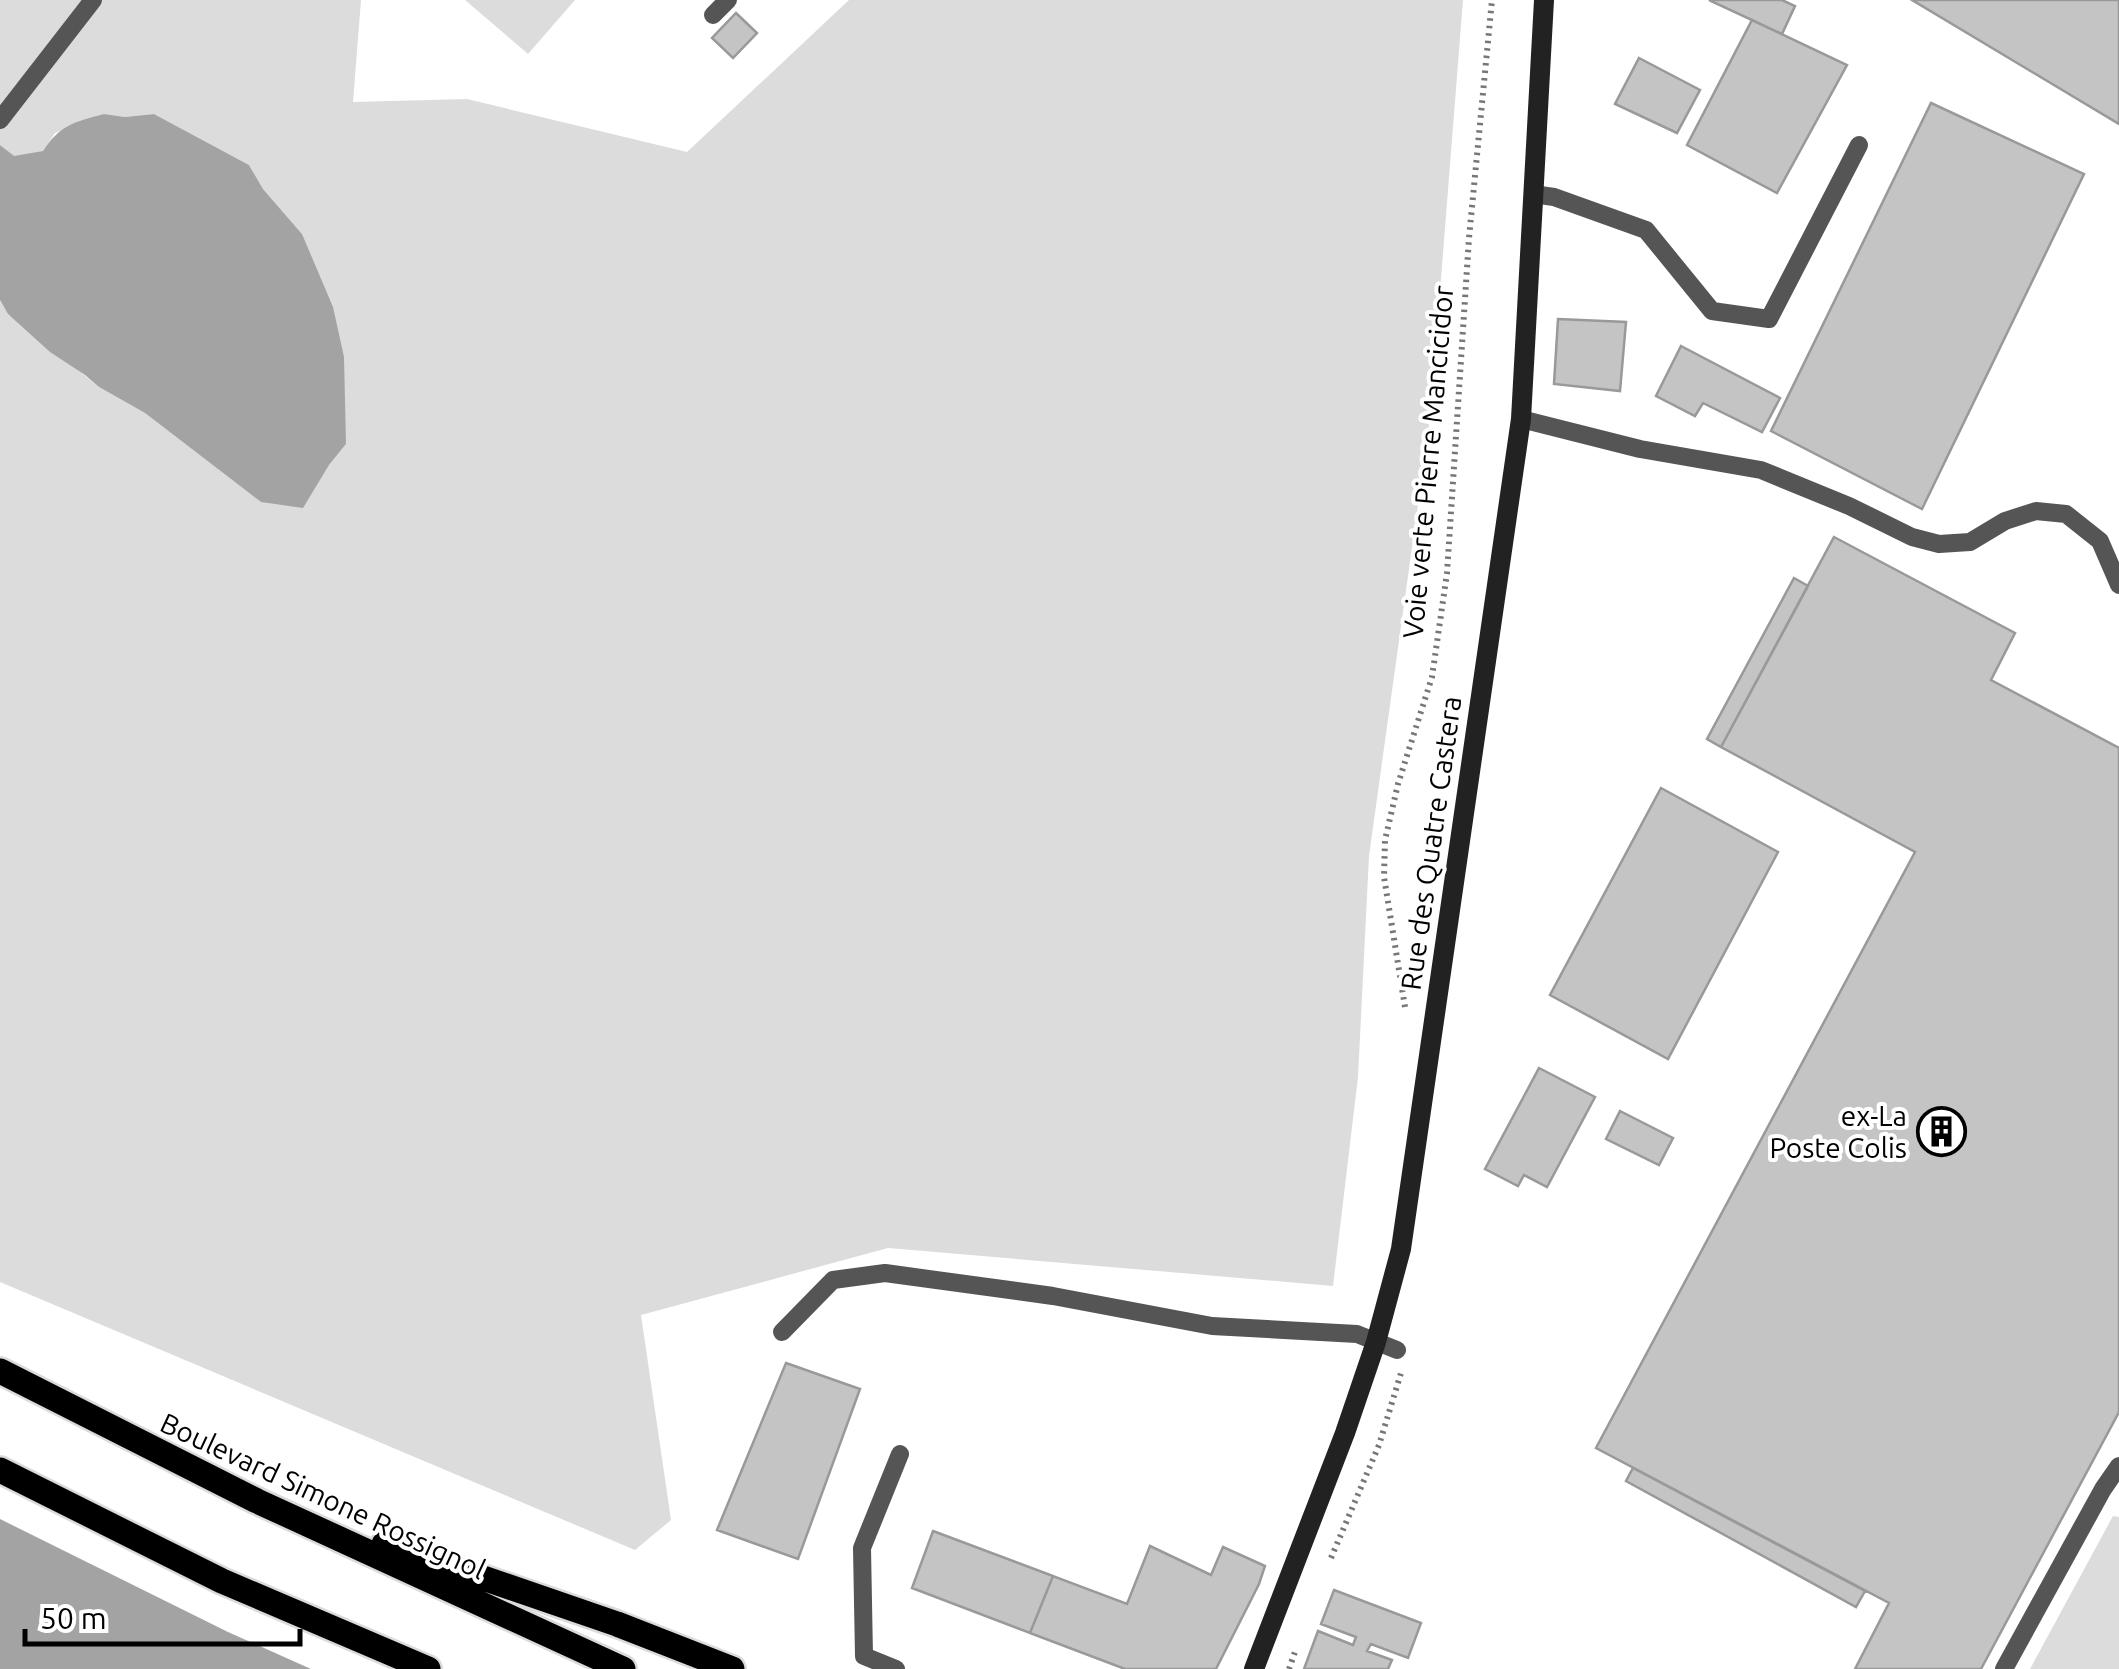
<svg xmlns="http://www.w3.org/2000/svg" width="2119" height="1669" font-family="Ubuntu,sans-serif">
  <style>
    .green { fill: #dcdcdc }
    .water { fill: #a3a3a3 }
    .building { fill: #c4c4c4; stroke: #999; stroke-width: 2.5 }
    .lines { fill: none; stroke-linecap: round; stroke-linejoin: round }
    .primary-casing { stroke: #dbdbdb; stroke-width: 30 }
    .path { stroke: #777; stroke-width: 6; stroke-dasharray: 2.5 5; stroke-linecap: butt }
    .lane { stroke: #555; stroke-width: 18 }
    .secondary { stroke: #222; stroke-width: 20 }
    .primary { stroke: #000; stroke-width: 25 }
    .labels { text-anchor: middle; stroke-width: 8; stroke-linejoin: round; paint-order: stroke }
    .street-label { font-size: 28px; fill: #000; stroke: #fff }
    .poi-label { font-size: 28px; fill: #000; stroke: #fff; text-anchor: end }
  </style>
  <rect width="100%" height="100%" fill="#fff"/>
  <path class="green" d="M0,0H361L353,102L467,99L687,152L849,0H1463L1430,418L1369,856L1358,1077L1333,1286L888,1248L641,1315L671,1520L635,1550L0,1282V300L8,314L99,387L145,413L261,502L329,465L346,444L344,415L302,234L263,189L249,165L154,114L125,117L104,114L55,133L43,151L14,157L0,145Z
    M465,0H575L528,54Z
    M2113,1516L2119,1517V1669H2030Z"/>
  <path class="water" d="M104,114L125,117L154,114L249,165L263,189L302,234L333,307L344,357L346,444L329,465L303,508L261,502L145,413L99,387L85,375L50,352L8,314L0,300V145L14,156L43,151C60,125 74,122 104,114Z
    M0,1519L228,1632L311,1669H0Z"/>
  <path class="building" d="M1709,0H1782L1795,6L1782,34Z
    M1912,0H2119V124Z
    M736,13L757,33L733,58L712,38Z
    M1752,20L1847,65L1777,193L1687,145Z
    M1639,58L1700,90L1677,133L1615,104Z
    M1931,103L2084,174L1922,509L1771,431Z
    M1558,319L1626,322L1620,391L1554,384Z
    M1681,346L1780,398L1762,432L1703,403L1695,416L1656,396Z
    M1834,537L2015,633L1991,680L2119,748V1412L1981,1669H1855L1889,1603L1596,1448L1915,852L1721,747Z
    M1794,578L1808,586L1721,747L1707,739Z
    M1661,788L1778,852L1668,1059L1550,995Z
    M1539,1068L1595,1097L1547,1187L1524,1175L1518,1186L1485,1169Z
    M1620,1111L1673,1138L1659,1165L1606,1139Z
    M786,1363L860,1389L798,1559L717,1530Z
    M1633,1468L1865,1591L1856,1607L1626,1481Z
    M933,1531L1053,1576L1030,1633L912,1588Z
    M1150,1546L1211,1575L1223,1547L1265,1566L1259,1584L1216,1669H1125L1030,1633L1053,1576L1127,1604Z
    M1334,1590L1421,1623L1408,1658L1371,1644L1367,1651L1392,1660L1388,1669H1304L1318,1631L1353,1645L1356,1637L1321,1624Z"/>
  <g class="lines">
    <defs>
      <path id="primary" d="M0,1371L257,1501L623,1669
        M0,1470L222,1581L428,1669
        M384,1544L617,1624L732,1669"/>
    </defs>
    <use href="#primary" class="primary-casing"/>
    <path class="path" d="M1405,1007L1384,877L1385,840L1398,784L1432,677L1447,573L1469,238L1492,0
      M1331,1558L1379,1445L1401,1373
      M1289,1669L1296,1649"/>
    <path class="lane" d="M713,15L728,0
      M0,120L93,0
      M1533,194L1554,197L1646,230L1712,311L1769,319L1859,145
      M1521,419L1640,449L1761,470L1849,506L1912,537L1939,544L1970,542L2005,521L2036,511L2066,514L2100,541L2119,585
      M782,1332L833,1280L885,1273L1053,1296L1212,1326L1357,1334L1397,1350
      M896,1669L864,1656L862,1548L900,1454
      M2004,1669L2103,1489L2119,1466"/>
    <path class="secondary" d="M1254,1669L1345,1433L1376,1342L1401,1249L1521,419L1544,0"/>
    <use href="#primary" class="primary"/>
  </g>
  <defs>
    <symbol id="building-ring" viewBox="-11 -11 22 22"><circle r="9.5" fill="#fff" stroke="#000" stroke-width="1.5"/><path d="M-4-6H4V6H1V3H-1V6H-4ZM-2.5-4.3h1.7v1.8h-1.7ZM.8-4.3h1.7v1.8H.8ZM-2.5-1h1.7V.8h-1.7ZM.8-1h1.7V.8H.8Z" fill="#000"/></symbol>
  </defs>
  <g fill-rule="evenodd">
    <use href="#building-ring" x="1914" y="1104" width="55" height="55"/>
  </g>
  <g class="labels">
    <g class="street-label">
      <text transform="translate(1428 462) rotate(-85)" y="10">Voie verte Pierre Mancicidor</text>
      <text transform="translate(1431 843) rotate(-82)" y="10">Rue des Quatre Castera</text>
      <text transform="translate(323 1496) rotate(25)" y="10">Boulevard Simone Rossignol</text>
    </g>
    <g class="poi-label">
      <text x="1907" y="1126">ex-La<tspan x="1907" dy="32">Poste Colis</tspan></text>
    </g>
  </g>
  <path d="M25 1629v15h275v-15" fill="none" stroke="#000000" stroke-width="5"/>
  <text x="40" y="1629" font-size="30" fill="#000000" stroke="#ffffff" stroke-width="8" paint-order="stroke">50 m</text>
</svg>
